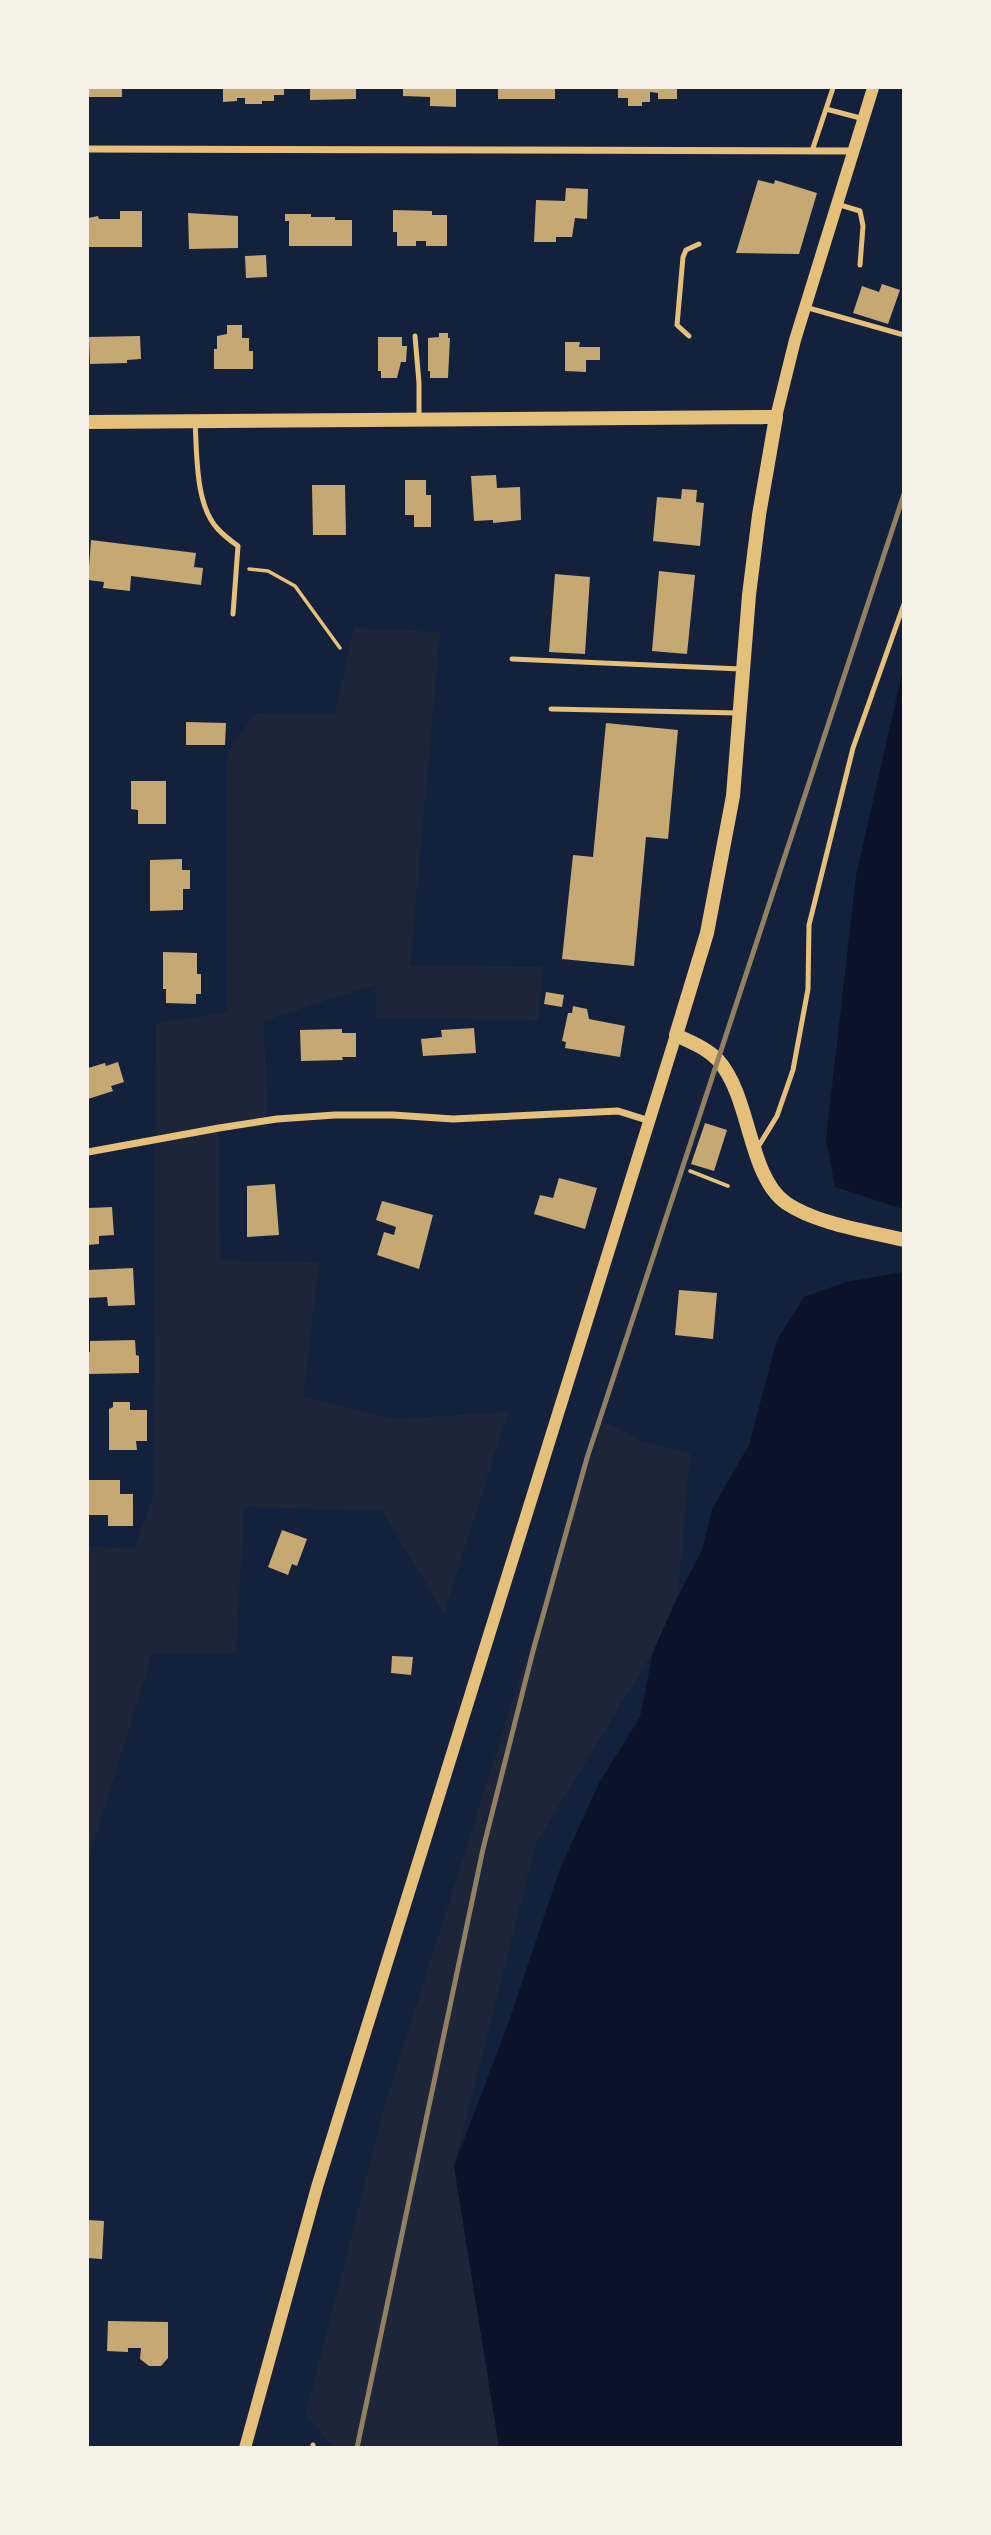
<svg xmlns="http://www.w3.org/2000/svg" width="991" height="2535" font-family="Roboto,sans-serif">
  <style>
    .green { fill: #1d2539 }
    .water { fill: #0b132b }
    .building { fill: #c6a872 }
    .lines { fill: none; stroke-linecap: round; stroke-linejoin: round }
    .path { stroke: #e5c07b; stroke-width: 3.5 }
    .service { stroke: #e5c07b; stroke-width: 5 }
    .minor { stroke: #e5c07b; stroke-width: 7 }
    .tertiary { stroke: #e5c07b; stroke-width: 12 }
    .secondary { stroke: #e5c07b; stroke-width: 14 }
    .rail { stroke: #918062; stroke-width: 5 }
  </style>
  <rect width="100%" height="100%" fill="#14213d"/>
  <path class="green" d="M354,628L440,632L410,966L543,967L538,1020L376,1018V984L264,1021L267,1127H218L220,1260L319,1263L303,1396L394,1419L508,1412L444,1613L382,1511L244,1507L236,1653L152,1654L88,1861V1546L134,1549L153,1496L156,1023L227,1012V755L255,713L335,714Z
    M601,1422L612,1425L642,1442L690,1453L678,1596L653,1652L536,1843L454,2166L499,2447H333L306,2414L385,2105Z"/>
  <path class="water" d="M903,669V1209L835,1187L826,1139L856,876Z
    M903,1272V2447H499L454,2166L508,2024L560,1869L599,1783L640,1717L653,1652L678,1596L702,1550L712,1509L749,1445L777,1340L804,1297L846,1282Z"/>
  <path class="building" d="M88,88H122V97H88Z
    M223,88H284V95H274V101H262V104H245V98H237V101L223,102Z
    M310,88H356V99L310,100Z
    M403,88H456V107L430,106V97L403,96Z
    M498,88H555V99H498Z
    M618,88H677V99H658V93L650,92V102H642V106H628V98H618Z
    M758,180L774,184L775,180L817,193L799,254L736,253Z
    M566,188L588,189L587,219L575,218L572,237H556V242H534L536,200L565,201Z
    M393,210L432,211V215H447V246H426V241H416V246H397V232H393Z
    M120,211H142V247H88V218L98,216L99,219H120Z
    M188,213L238,216V248L189,249Z
    M285,214H311V217H335V220H352V246H289V221H285Z
    M266,255L267,277L246,278L245,256Z
    M882,284L900,290L888,324L853,313L862,286L879,292Z
    M227,325H242V338H249V351H253V369H214V349H217V336L227,334Z
    M439,333H448V338H450L448,378H430V371H428V338L439,337Z
    M140,336L141,359L127,360V363L90,364L89,337Z
    M378,337H402V346H407L406,362H401L397,378H381V371H378Z
    M565,342H580L579,347H600V360H586V372L565,371Z
    M496,475L497,488L520,487L521,520L493,523V520L474,521L471,476Z
    M405,480H426V495H431V527H414V515H405Z
    M312,485H345L346,535H313Z
    M682,489L697,490L696,502L704,503L700,546L653,541L657,497L681,499Z
    M91,540L196,553L194,567L203,568L201,585L131,576L130,591L103,588L104,582L88,580Z
    M659,571L695,575L687,654L652,651Z
    M555,574L590,577L585,654L549,652Z
    M186,722L226,723L225,745H186Z
    M606,723L678,730L668,839L646,837L634,966L562,959L573,855L593,857Z
    M131,781H166V824H138V810L131,809Z
    M182,859V870H190V889H183V910L150,911V860Z
    M163,952L197,953V974H201V994H196V1004L166,1003V989H163Z
    M546,992L564,995L562,1007L544,1004Z
    M573,1006L587,1009L589,1019L625,1026L620,1057L565,1048L566,1042L562,1041L568,1013H572Z
    M474,1028L476,1053L423,1056L421,1039L442,1037L441,1030Z
    M342,1029V1033H356V1057H342L343,1060L301,1061L300,1030Z
    M118,1062L124,1082L111,1086L113,1091L88,1099V1068L105,1063L106,1066Z
    M705,1123L727,1130L714,1171L691,1164Z
    M559,1178L597,1188L585,1229L534,1214L540,1195L553,1198Z
    M275,1184L279,1235L247,1237V1186Z
    M382,1201L433,1215L419,1269L377,1255L384,1232L394,1235L396,1227L376,1220Z
    M112,1207L114,1235L99,1236V1244L88,1245V1208Z
    M133,1268L135,1305L108,1306L107,1297L88,1298V1270Z
    M679,1290L717,1293L713,1339L675,1335Z
    M135,1340L136,1355L139,1356V1373L88,1374V1352H90V1341Z
    M113,1402H130V1410H147V1441H136L137,1450H109V1409L113,1407Z
    M88,1480H120V1494H133V1526H108V1515H88Z
    M282,1530L307,1539L297,1566L292,1564L288,1575L268,1567Z
    M392,1656L413,1657L411,1675L391,1673Z
    M88,2220L104,2221L102,2259L88,2258Z
    M108,2321L168,2322V2358L161,2366H149L140,2359L141,2348H128V2352L107,2351Z"/>
  <g class="lines">
    <path class="path" d="M249,569L268,571L295,586L340,648
      M690,1171L728,1186"/>
    <path class="service" d="M826,109L864,119
      M812,151L833,88
      M837,204L860,211L863,226L860,265
      M805,307L904,335
      M415,336L419,383V419
      M689,336L677,325L683,257L686,250L699,244
      M195,421C197,452 195,504 217,528C223,535 231,541 238,546L233,614
      M512,659L741,669
      M551,709L738,713
      M758,1147L777,1116L793,1070L808,989L809,925L853,748L904,604
      M313,2448V2445"/>
    <path class="minor" d="M88,149L853,151
      M88,1152L219,1128L277,1119L335,1115H393L453,1119L618,1111L650,1121"/>
    <path class="tertiary" d="M776,417L795,340L873,88
      M245,2448L317,2187L676,1035"/>
    <path class="secondary" d="M88,422L776,417L759,515L749,595L733,796L707,933L676,1035C690,1042 707,1048 718,1060C751,1097 748,1176 786,1203C817,1224 867,1231 904,1240"/>
    <path class="rail" d="M357,2448L483,1849L533,1651L587,1458L904,494"/>
  </g>
  <rect width="991" height="2535" fill="none" stroke="#f6f1e7" stroke-width="178"/>
</svg>
